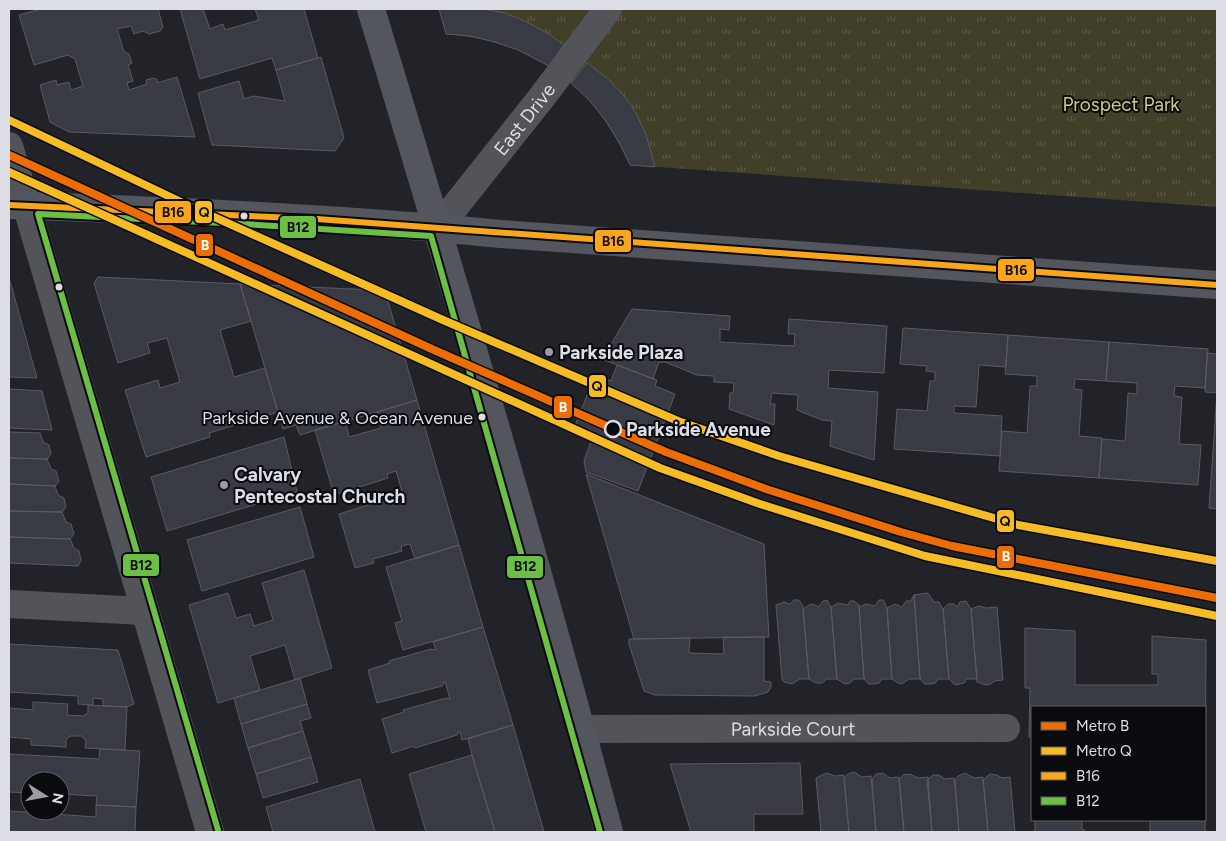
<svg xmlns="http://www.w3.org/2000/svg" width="1226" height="841" font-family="Figtree,sans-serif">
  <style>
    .park { fill: url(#park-tufts) }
    .building { fill: #393b44; stroke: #5a5b5f }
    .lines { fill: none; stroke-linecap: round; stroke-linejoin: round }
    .street { stroke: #535459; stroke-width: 28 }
    .secondary { stroke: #54565e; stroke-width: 28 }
    .bus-1-casing { stroke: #0a0b0f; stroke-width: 10 }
    .bus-2-casing { stroke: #0a0b0f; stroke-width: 10 }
    .bus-1 { stroke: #faa61a; stroke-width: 6 }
    .bus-2 { stroke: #6cbe45; stroke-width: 6 }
    .metro-1-casing { stroke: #0a0b0f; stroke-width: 11 }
    .metro-2-casing { stroke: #0a0b0f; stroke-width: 11 }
    .metro-1 { stroke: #ec6c06; stroke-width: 8 }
    .metro-2 { stroke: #f6bc26; stroke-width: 8 }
    .bus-dot { fill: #dddee5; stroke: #0a0b0f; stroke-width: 2 }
    .poi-dot { fill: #9c9da3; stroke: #0a0b0f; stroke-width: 2 }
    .stop-dot { fill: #0a0b0f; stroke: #dddee5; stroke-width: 2.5 }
    .labels { text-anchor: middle; stroke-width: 4; stroke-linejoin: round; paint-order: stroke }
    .bus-label { font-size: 18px; fill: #dddee5; stroke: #0a0b0f; text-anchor: end }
    .park-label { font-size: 19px; fill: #d1c87d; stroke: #0a0b0f }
    .street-label { font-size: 19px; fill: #dddee5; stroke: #0a0b0f }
    .poi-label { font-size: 19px; font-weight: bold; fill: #dddee5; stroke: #0a0b0f; text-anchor: start }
    .stop-label { font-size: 19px; font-weight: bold; fill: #dddee5; stroke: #0a0b0f; text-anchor: start }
    .line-badge { stroke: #0a0b0f; stroke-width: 2 }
    .badge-label { font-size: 14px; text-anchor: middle; font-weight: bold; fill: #fff }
    .pale-badge-label { font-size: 14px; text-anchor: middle; font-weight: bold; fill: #111 }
  </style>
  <defs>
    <pattern id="park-tufts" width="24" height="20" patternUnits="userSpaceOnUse" patternTransform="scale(1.25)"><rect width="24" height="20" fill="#413f27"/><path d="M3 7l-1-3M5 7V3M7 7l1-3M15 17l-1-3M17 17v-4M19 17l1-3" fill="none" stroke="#5c5a46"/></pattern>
  </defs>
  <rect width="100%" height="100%" fill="#222328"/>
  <path class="park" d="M439,9H1217V207L630,165C591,83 537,43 446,34Z"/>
  <path class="building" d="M41,9H158L163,27L160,31L149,34L143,31L134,34L131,26L117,29L124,52L129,54L132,63L128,65L133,81L127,83L129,90L147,84L146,80L154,78L157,80V83L177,77L195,137L69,132L50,122L40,85L56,80L57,85L69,82L71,90L83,86L75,59L68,55L34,65L19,15Z
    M180,9H203L210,29L223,24L225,30L259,20L255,9H304L318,58L276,70L272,58L200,79Z
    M439,9H483L505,13L527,22L547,33L564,45L549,66L518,50L495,42L471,36L446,34Z
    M321,57L344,138L335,151L212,145L198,93L239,81L244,99L253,96L285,101L276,70Z
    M587,63L607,78L625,97L637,115L646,135L655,167L630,165L620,144L606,121L591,102L571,83Z
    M98,277L240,284L251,321L220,330L234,377L265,368L278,412L209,433L210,437L146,457L125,390L158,380L160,388L180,382L167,338L147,343L150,353L118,363L94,283Z
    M9,281H10L37,378L9,377Z
    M240,284L375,290L387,298L417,400L300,435L296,425L283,429Z
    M632,309L730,316L729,330L720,329V342L794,346L795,334H788L789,319L887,326L884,373L829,370L828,388L878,392L874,460L830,446L832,421L822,420L797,410L798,395L772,393L770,404H775L774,425L729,409L730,393H733L734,383L714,382V376L697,375L665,362H659L653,379L602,359Z
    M903,328L1008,335L1006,367L979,365L976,407L954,406V413L1002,416L1000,456L894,449L897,409L927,411L930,381H935V372L926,371L927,366L900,364Z
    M1008,335L1109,342L1106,381L1075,379L1074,389L1082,390L1079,436L1102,438L1099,478L999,471L1002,431L1027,433L1030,386H1037V376L1005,374Z
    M1109,342L1208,349L1205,388L1175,386L1174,396L1182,397L1179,444L1201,445L1198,485L1099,478L1102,439L1125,441L1128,393L1137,394V383L1106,381Z
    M1207,353L1217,354V509L1209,508L1217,393L1205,392Z
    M617,365L657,380L655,386L675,394L638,491L586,472L584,461L592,438L573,431L595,375L611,381Z
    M9,389L42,391L52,430L9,428Z
    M417,400L459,545L415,559L410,544L401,546L402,551L373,559L374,563L355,568L339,514L394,497L395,500L404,498L396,471L387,474L388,478L334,495L315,430L345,421L349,437L381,428L377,412Z
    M9,432L40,433L43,442L49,445L51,454L47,459L9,458Z
    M284,437L297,492L167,531L151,477Z
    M9,458L47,459L51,469L56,471L59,481L55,486L9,484Z
    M586,474L764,544L769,637L634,639Z
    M9,484L55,486L58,495L64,498L66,507L62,512L9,511Z
    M300,507L314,557L202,591L187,540Z
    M9,511L62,512L66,522L71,524L74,534L70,539L9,537Z
    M9,537L70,539L74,548L79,551L81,560L78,566L9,563Z
    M459,545L483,627L403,650L395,623L402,621L386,567Z
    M304,570L332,668L295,680L285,645L250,656L260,690L218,703L189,605L228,593L236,618L250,614L254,626L273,620L262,583Z
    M928,593L934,602H939L943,609L949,679H939L935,683L931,684H925L920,679L914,595Z
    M914,595L920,679H909L903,683L900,684L892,679L887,608L895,604L902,607L906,601H911Z
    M794,600H799L803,606L809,679H800L792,684L784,682L782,679L776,605L784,602L790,604Z
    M827,600L831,607L837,679H827L822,683H816L809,679L803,609L811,604L815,605L818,607L823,601Z
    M879,600H883L887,608L892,679H882L879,683L874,684H869L864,679L859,607L866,604L875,606Z
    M850,601H854L859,605L864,679H854L850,683L845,684L837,679L831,607L838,603L848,605Z
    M966,601L971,609L977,679H967L964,683L955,685L949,679L943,609L948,604H954L957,607L960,602Z
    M979,606L986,608L997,607L1003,680L994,681L991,684L986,685L977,682L971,609Z
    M483,627L513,725L462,740L460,731L457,735L415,748L414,746L392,753L382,719L404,712L403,710L446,698L450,699L445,681L442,686L377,703L368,670L390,663L389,661L431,649L436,650L433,642Z
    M1025,628L1075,631V685H1158V674H1152V636L1206,640L1205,815V707H1032V737H1029L1030,688H1025Z
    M723,637H764V681L771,682V687L768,692L755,696L655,695L644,691L629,644V639L690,638L689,653L724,654Z
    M9,644L118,650L134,704L127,707L103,706V699L93,698V705L78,704V696L9,692Z
    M300,678L307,704L241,724L234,698Z
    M33,702L68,704L67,715L83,716L88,713V705L127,707L125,750L85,748L86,741L82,736H70L66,740V747L31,745V739L9,737V708L33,710Z
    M307,704L311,718L300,721L303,731L248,748L241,724Z
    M513,725L544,832H495L472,755L468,739Z
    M303,731L311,757L256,774L248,748Z
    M100,749L140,751L136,807L96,805L97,796L60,794V781H30V793L9,792V754L99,759Z
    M472,755L495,832H426L409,774Z
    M311,757L318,782L263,798L256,774Z
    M800,763L803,814H754V832H691L670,764Z
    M854,772L862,777L871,776L876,832H849L844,779L848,774Z
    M826,773L835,776L844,775L849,832H821L816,778Z
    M883,773L890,778L899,777L904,832H876L872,779L876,774Z
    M965,773L974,778L983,777L988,832H959L955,780L958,776Z
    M910,774L918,778L928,777L932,832H904L899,780L903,775Z
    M990,774L997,775L1002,778L1010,777L1015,832H988L983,780Z
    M933,775H939L945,779L954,778L959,832H932L927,780Z
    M360,779L375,832H273L266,807Z
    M96,805L136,807L135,832H9V811L96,817Z
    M1205,815V832H1150V820H1205Z
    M1035,820H1082V829L1087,832H1035Z"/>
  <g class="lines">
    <g class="street">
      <path d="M9,146L210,832"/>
      <path id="s1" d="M438,228L542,97L608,9"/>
      <path d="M9,604L144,611"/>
      <path id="s2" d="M581,729L1006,728"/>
    </g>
    <path class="secondary" d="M371,9C454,282 535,556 609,832
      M9,205C173,211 338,218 501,234L1217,285"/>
    <defs>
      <path id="bus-1" d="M9,205L317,219L1217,285"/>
      <path id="bus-2" d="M218,830L38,214L244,224L431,236L600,832"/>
    </defs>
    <use href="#bus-1" class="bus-1-casing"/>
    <use href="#bus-2" class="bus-2-casing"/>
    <use href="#bus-1" class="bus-1"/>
    <use href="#bus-2" class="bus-2"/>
    <defs>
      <path id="metro-1" d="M9,155L434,350L666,452L766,489L901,532L952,546L1217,598"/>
      <path id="metro-2" d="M9,120L181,202L443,320L678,421L779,456L1018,525L1217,561
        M9,172L660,468L760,504L925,556L1217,616"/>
    </defs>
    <use href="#metro-1" class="metro-1-casing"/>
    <use href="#metro-2" class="metro-2-casing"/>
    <use href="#metro-1" class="metro-1"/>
    <use href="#metro-2" class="metro-2"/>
  </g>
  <g class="bus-dot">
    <circle cx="244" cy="216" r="4.5"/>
    <circle cx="59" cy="287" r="4.5"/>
    <circle cx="482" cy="417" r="4.5"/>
  </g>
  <g class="poi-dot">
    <circle cx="549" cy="352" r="5"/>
    <circle cx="224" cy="485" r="5"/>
  </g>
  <circle class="stop-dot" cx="613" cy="429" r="8"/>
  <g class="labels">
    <g class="bus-label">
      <text x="473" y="424">Parkside Avenue &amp; Ocean Avenue</text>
    </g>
    <g class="park-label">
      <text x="1121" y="111">Prospect Park</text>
    </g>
    <g class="street-label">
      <text dy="7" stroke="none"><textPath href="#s1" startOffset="139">East Drive</textPath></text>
      <text dy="7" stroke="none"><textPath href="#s2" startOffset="212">Parkside Court</textPath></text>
    </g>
    <g class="poi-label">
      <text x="559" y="359">Parkside Plaza</text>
      <text x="234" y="481">Calvary<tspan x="234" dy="22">Pentecostal Church</tspan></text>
    </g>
    <g class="stop-label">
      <text x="626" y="436">Parkside Avenue</text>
    </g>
  </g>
  <g class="line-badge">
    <rect x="194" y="200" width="19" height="24" rx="5" fill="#f6bc26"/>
    <rect x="154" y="200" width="38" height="24" rx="5" fill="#faa61a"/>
    <rect x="279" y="215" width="38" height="24" rx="5" fill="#6cbe45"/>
    <rect x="594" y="229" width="38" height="24" rx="5" fill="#faa61a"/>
    <rect x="195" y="233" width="19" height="24" rx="5" fill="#ec6c06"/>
    <rect x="997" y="258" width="38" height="24" rx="5" fill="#faa61a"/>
    <rect x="588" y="374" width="19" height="24" rx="5" fill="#f6bc26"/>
    <rect x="553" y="395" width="20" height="24" rx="5" fill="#ec6c06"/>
    <rect x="996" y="509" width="19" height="24" rx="5" fill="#f6bc26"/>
    <rect x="996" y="545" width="19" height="24" rx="5" fill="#ec6c06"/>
    <rect x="122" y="553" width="38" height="24" rx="5" fill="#6cbe45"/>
    <rect x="506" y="555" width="38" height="24" rx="5" fill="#6cbe45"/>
  </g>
  <g class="badge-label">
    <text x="205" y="250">B</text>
    <text x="563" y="412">B</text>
    <text x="1006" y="561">B</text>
  </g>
  <g class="pale-badge-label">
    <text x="204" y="217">Q</text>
    <text x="173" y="217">B16</text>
    <text x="298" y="232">B12</text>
    <text x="613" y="246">B16</text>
    <text x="1016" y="275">B16</text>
    <text x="597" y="391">Q</text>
    <text x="1005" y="526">Q</text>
    <text x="141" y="570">B12</text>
    <text x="525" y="571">B12</text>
  </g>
  <rect width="1226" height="841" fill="none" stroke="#dddee5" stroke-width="20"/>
  <rect x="1031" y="706" width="175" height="115" fill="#0a0b0f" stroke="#5e5f65"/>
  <rect x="1041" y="722" width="25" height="8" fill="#ec6c06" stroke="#5e5f65"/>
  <text x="1076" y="731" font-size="15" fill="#dddee5">Metro B</text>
  <rect x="1041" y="747" width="25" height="8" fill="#f6bc26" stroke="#5e5f65"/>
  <text x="1076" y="756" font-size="15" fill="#dddee5">Metro Q</text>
  <rect x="1041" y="772" width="25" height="8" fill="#faa61a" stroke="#5e5f65"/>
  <text x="1076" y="781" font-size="15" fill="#dddee5">B16</text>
  <rect x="1041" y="797" width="25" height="8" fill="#6cbe45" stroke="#5e5f65"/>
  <text x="1076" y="806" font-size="15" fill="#dddee5">B12</text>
  <g transform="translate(45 796) rotate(101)"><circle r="24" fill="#0a0b0f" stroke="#5e5f65"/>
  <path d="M0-4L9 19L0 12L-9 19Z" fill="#9c9da3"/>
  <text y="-8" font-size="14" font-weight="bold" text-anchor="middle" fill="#dddee5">N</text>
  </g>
</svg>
